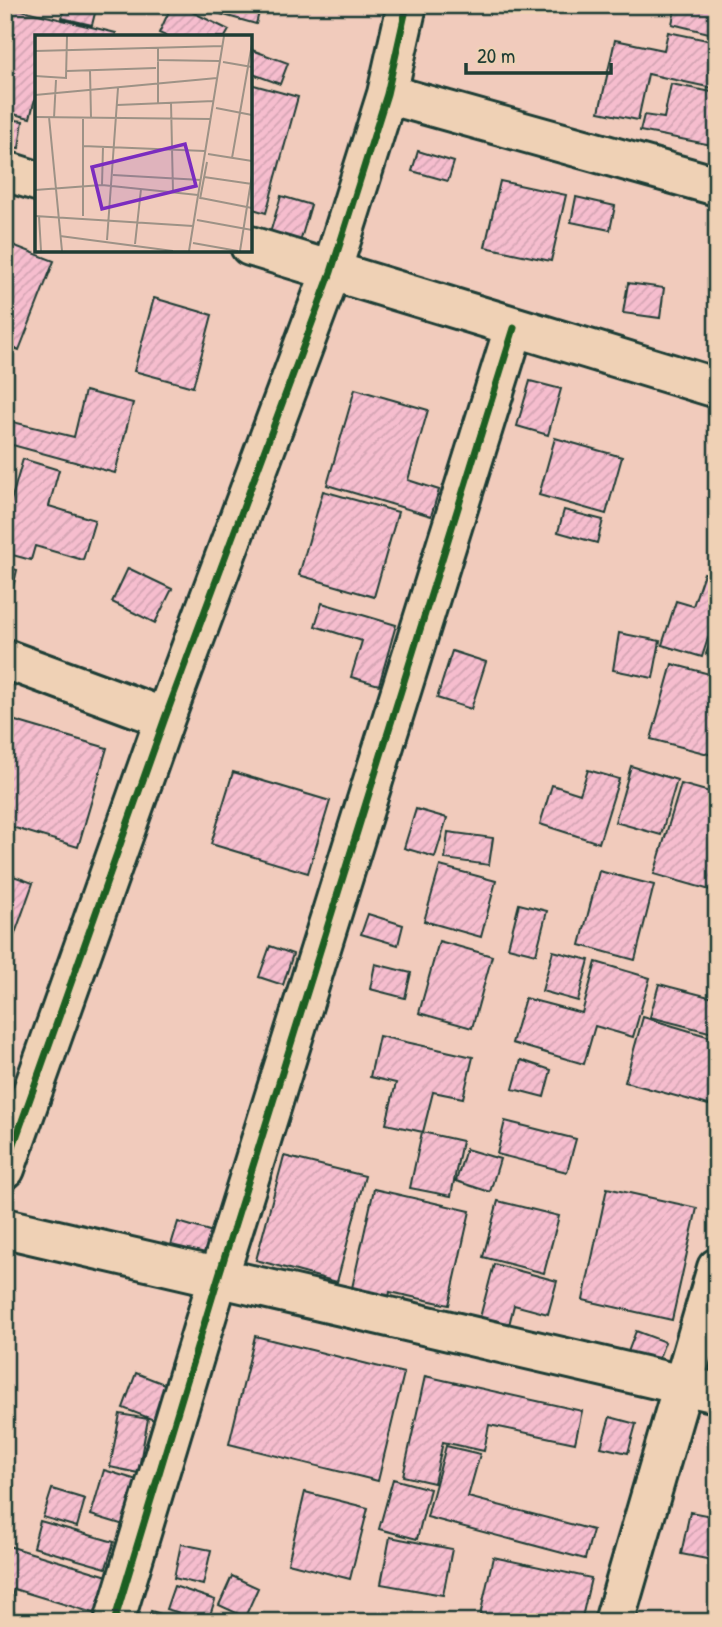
<svg xmlns="http://www.w3.org/2000/svg" width="722" height="1627" font-family="'Patrick Hand',sans-serif">
  <style>
    .building { fill: url(#building-hatch); stroke: #1f3d34; stroke-width: 2 }
    .lines { fill: none; stroke-linecap: round; stroke-linejoin: round }
    .minor-casing { stroke: #1f3d34; stroke-width: 44 }
    .minor { stroke: #efd1b5; stroke-width: 38 }
    .cycleway-casing { stroke: #efd1b5; stroke-width: 11 }
    .cycleway { stroke: #1b5e20; stroke-width: 7 }
    .inset-road { fill: none; stroke: #9d9286; stroke-width: 2 }
    .view { fill: #7b2cbf; fill-opacity: 0.15; stroke: #7b2cbf; stroke-width: 3.5 }
    .inset-edge { fill: none; stroke: #1f3d34; stroke-width: 3.5 }
  </style>
  <defs>
    <pattern id="building-hatch" width="6" height="6" patternUnits="userSpaceOnUse" patternTransform="scale(1.75)"><rect width="6" height="6" fill="#f6bdce"/><path d="M-1 1l2-2M0 6l6-6M5 7l2-2" fill="none" stroke="#d2a3b2"/></pattern>
  </defs>
  <rect width="100%" height="100%" fill="#f1cbbc"/>
  <filter id="ink" filterUnits="userSpaceOnUse"><feTurbulence type="fractalNoise" baseFrequency=".0143" numOctaves="2"/><feDisplacementMap in="SourceGraphic" scale="14" xChannelSelector="R" yChannelSelector="G"/><feConvolveMatrix kernelMatrix="1 2 1 2 8 2 1 2 1" color-interpolation-filters="sRGB"/></filter>
  <g filter="url(#ink)">
    <path class="building" d="M65,5H97L92,25L62,18Z
      M172,5H178L229,30L225,37H168L159,33Z
      M188,5H261L256,24Z
      M676,5H717V35L672,24Z
      M5,6L116,33L115,37H37V91L30,118L5,112Z
      M668,32L717,42V89L648,74L638,120L599,112L615,40L664,50Z
      M252,50L288,63L280,84L250,73Z
      M250,84L298,97L266,213L250,208Z
      M671,84L717,93V146L640,131L644,115L664,118Z
      M5,119L23,121L19,148L5,146Z
      M418,151L454,162L448,181L412,171Z
      M500,181L566,195L551,261L485,247Z
      M281,196L311,205L298,249L268,240Z
      M576,197L615,206L610,230L571,222Z
      M5,242L54,261L19,350L5,345Z
      M628,283L664,288L660,318L623,313Z
      M154,298L212,315L193,387L134,371Z
      M530,381L561,389L548,435L517,426Z
      M355,389L428,410L408,480L439,490L431,516L327,485Z
      M85,391L133,403L115,473L5,443V420L74,437Z
      M555,438L622,457L606,514L539,495Z
      M23,459L59,470L49,506L95,520L83,560L35,546L31,560L5,553V522Z
      M323,491L398,512L374,597L299,575Z
      M564,510L603,520L597,543L558,532Z
      M5,567L17,570L5,623Z
      M128,568L172,589L155,623L112,602Z
      M704,573L717,576V624L713,623L702,657L662,645L676,601L693,606Z
      M322,603L396,625L379,685L351,677L362,641L315,626Z
      M717,627V658L706,654Z
      M619,633L660,641L653,678L613,670Z
      M452,651L486,662L471,709L437,698Z
      M672,664L717,676V738L712,755L651,739Z
      M12,720L107,748L78,847L5,825V744Z
      M631,766L677,780L661,835L615,822Z
      M588,770L619,779L599,843L540,824L552,785L580,794Z
      M233,772L330,801L308,873L211,844Z
      M681,784L717,794V892L654,874Z
      M416,809L447,818L435,857L404,848Z
      M448,832L493,838L489,865L445,859Z
      M440,866L496,881L481,937L424,921Z
      M599,871L654,885L635,960L580,945Z
      M5,873L33,883L12,942L5,940Z
      M519,904L547,911L536,954L508,947Z
      M368,914L403,925L398,945L361,934Z
      M439,941L492,956L472,1028L419,1013Z
      M270,946L293,954L283,985L259,977Z
      M553,951L589,960L578,1001L542,991Z
      M596,962L650,978L633,1037L595,1026L584,1064L512,1043L525,998L582,1013Z
      M375,964L411,973L405,998L370,989Z
      M659,984L717,999V1034L650,1017Z
      M643,1017L717,1039V1089L712,1106L625,1082Z
      M379,1036L473,1057L463,1098L433,1092L423,1132L386,1124L396,1083L370,1077Z
      M521,1060L551,1070L544,1097L513,1089Z
      M505,1121L576,1139L567,1172L497,1154Z
      M422,1132L462,1141L451,1196L410,1188Z
      M466,1149L500,1159L490,1192L456,1181Z
      M284,1156L365,1176L337,1282L256,1260Z
      M607,1188L697,1208L672,1320L583,1300Z
      M374,1189L470,1211L449,1305L390,1292L385,1315L348,1306Z
      M498,1201L559,1216L544,1273L483,1257Z
      M178,1222L213,1232L200,1275L165,1265Z
      M494,1264L557,1281L548,1314L514,1305L507,1333L478,1325Z
      M636,1331L665,1342L654,1371L625,1360Z
      M255,1336L404,1373L378,1481L229,1444Z
      M136,1373L167,1385L154,1420L123,1408Z
      M425,1376L582,1411L575,1443L489,1425L484,1451L443,1442L434,1483L403,1476Z
      M120,1414L148,1419L138,1473L110,1467Z
      M610,1417L636,1424L628,1453L601,1447Z
      M446,1446L480,1454L468,1497L593,1530L585,1559L427,1517Z
      M104,1470L137,1480L124,1525L91,1515Z
      M393,1479L430,1489L417,1539L379,1529Z
      M52,1489L85,1499L77,1527L43,1517Z
      M305,1492L368,1508L350,1579L288,1563Z
      M690,1512L717,1517V1561L681,1554Z
      M40,1521L114,1542L106,1568L33,1547Z
      M390,1537L452,1549L443,1595L381,1584Z
      M181,1544L211,1550L203,1585L174,1578Z
      M5,1545L111,1577L100,1615L14,1589L10,1602L5,1601Z
      M493,1557L591,1578L581,1622L479,1620Z
      M232,1576L258,1588L245,1617L219,1605Z
      M174,1586L215,1600L208,1621L166,1609Z
      M151,1611L188,1622H148Z"/>
    <g class="lines">
      <defs>
        <path id="minor" d="M387,94L717,186
          M5,171L37,181
          M250,246L717,388
          M5,659L165,718
          M5,1169L165,718L331,272L387,94L407,5
          M5,1228L717,1393
          M114,1622L219,1275L514,328
          M614,1622L717,1268"/>
      </defs>
      <use href="#minor" class="minor-casing"/>
      <use href="#minor" class="minor"/>
      <defs>
        <path id="cycleway" d="M5,1169L165,718L331,272L387,94L407,5
          M114,1622L219,1275L514,328"/>
      </defs>
      <use href="#cycleway" class="cycleway-casing"/>
      <use href="#cycleway" class="cycleway"/>
    </g>
  </g>
  <g transform="translate(35 35)">
    <rect width="217" height="217" fill="#f1cbbc"/>
    <path class="inset-road" d="M123,13V69M0,16L188,11M122,25L184,26M188,27L217,32M55,35L56,83M32,36L121,33M0,41L31,43L32,1M0,60L182,43M136,68L138,157M82,70L179,66M181,73L217,80M0,82L176,84M14,82L27,216M19,83L21,45M48,111L170,116M173,119L217,126M197,123L217,9M78,140L166,145M169,142L217,149M67,150L68,112M0,155L67,150L163,160M166,163L217,173M165,164L172,127M0,181L158,191M4,181L6,216M48,181V84M162,185L217,195M25,201L138,216M72,205L83,53M158,208L203,216M100,209L106,154M154,216L189,1M205,216L217,140"/>
    <path class="view" d="M150,109L161,151L67,174L57,132Z"/>
    <rect width="217" height="217" class="inset-edge"/>
  </g>
  <rect width="722" height="1627" fill="none" stroke="#efd1b5" stroke-width="28"/>
  <rect x="14" y="14" width="694" height="1599" fill="none" stroke="#1f3d34" stroke-width="2.5" filter="url(#ink)"/>
  <path d="M466 63v10h145v-10" fill="none" stroke="#1f3d34" stroke-width="3.5"/>
  <text x="477" y="63" font-size="21" fill="#1f3d34" stroke="#efd1b5" stroke-width="5" paint-order="stroke">20 m</text>
</svg>
